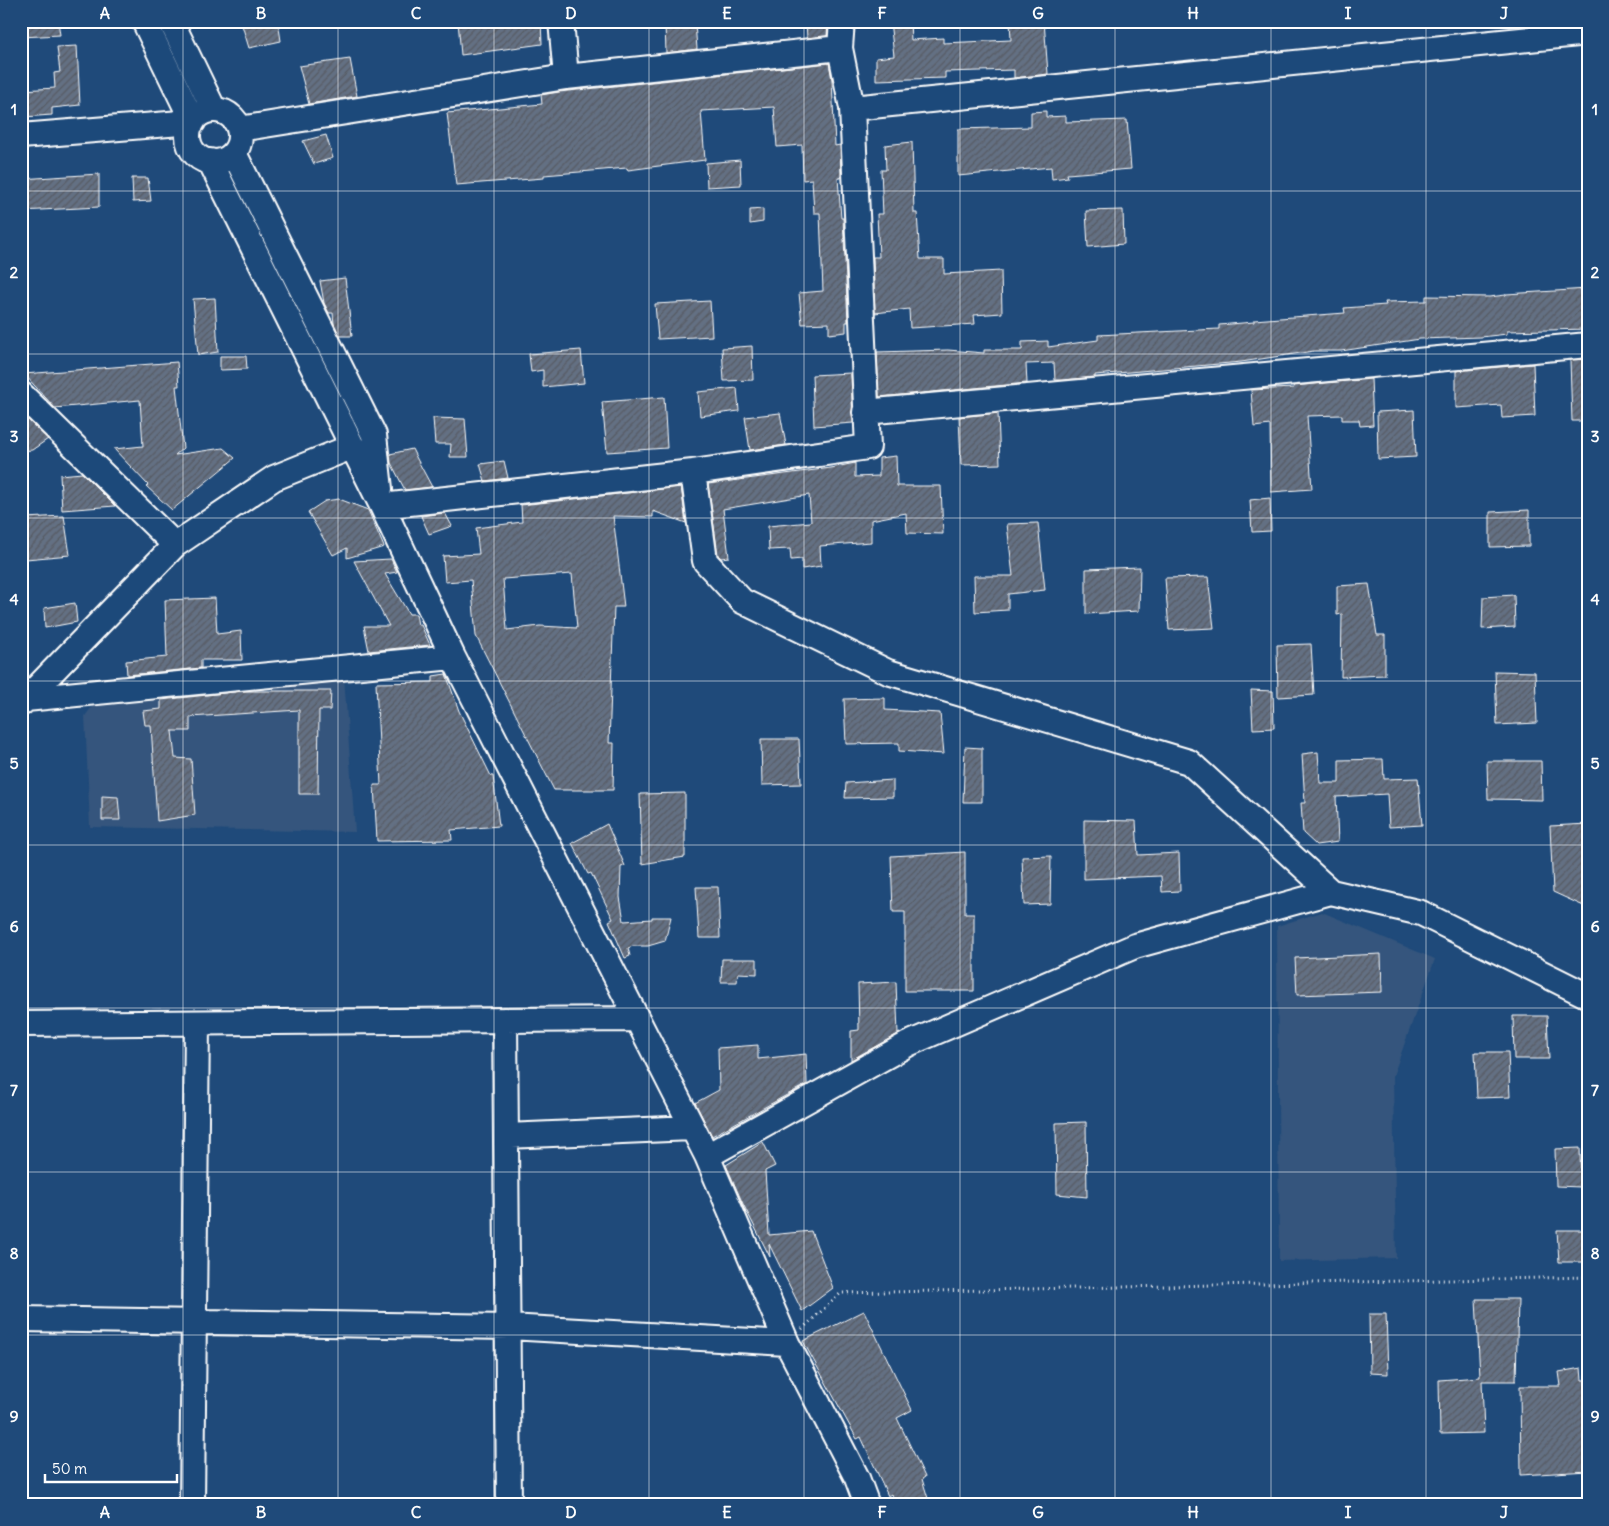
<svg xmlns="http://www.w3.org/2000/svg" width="1609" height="1526" font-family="Delius,sans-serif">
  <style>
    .built { fill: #34557d }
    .building { fill: url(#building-hatch); stroke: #fff; fill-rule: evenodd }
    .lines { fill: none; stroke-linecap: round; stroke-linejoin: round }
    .minor-casing { stroke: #fff; stroke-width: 28 }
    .path { stroke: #fff; stroke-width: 3; stroke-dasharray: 1 4; stroke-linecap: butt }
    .minor { stroke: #1f4a7a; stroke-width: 24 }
    .grid { fill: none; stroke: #fff; stroke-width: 1; stroke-opacity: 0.55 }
    .neatline { fill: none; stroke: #fff; stroke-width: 2 }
    .grid-label { font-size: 16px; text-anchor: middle; font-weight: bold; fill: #fff }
  </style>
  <defs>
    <pattern id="building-hatch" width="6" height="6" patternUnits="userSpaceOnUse" patternTransform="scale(1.25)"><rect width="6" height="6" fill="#647083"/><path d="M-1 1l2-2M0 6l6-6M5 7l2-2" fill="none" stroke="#565a62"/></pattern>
  </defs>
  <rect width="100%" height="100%" fill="#1f4a7a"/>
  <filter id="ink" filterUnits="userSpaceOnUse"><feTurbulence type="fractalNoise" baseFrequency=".02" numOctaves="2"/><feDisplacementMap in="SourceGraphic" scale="10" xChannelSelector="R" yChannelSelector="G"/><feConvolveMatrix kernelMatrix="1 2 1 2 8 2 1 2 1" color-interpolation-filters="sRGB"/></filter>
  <g filter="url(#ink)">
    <path class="built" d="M344,676L355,832L90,827L85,716L98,699Z
      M1322,912L1435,959L1393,1076L1396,1258L1279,1261L1277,926Z"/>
    <path class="building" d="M21,21H58L60,35L21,37Z
      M257,21H278L281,41L249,48L242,25Z
      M458,21H541L542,44L461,55Z
      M806,21H828L827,36L807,38Z
      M890,21H910L911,40L943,38V43L1011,40L1010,21H1044L1048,74L1014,78V70L945,72V78L876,80V58L894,56Z
      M695,23L697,49L666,53L665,24Z
      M77,46L80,105L52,108V115L24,117L23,90L55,88L54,73L60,72L57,47Z
      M350,59L357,96L309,104L299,66Z
      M829,63L832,80L835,146L840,145L841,178H838L841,218H843L848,322H846V332L829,334V323L802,324L799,293L823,291L820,213H814L812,179L803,180L802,145L777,147L774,107L701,111L705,160L628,170L627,168L544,175V178L456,185L447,113L542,104L541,95L559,92Z
      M1046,111V117L1066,116V122L1127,120L1131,169L1067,174L1068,177L1052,179L1051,167L958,176V129L1031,127V112Z
      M326,135L333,158L314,164L303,141Z
      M912,142L914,213H917L920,259H944V274L1001,271L1002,313L974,315L975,324L910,328L909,309L875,313L873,257H879L877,214H883L881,170H886L885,145Z
      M740,160L741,185L707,187L706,163Z
      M99,174V207L21,211V179Z
      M132,178H148L151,201L133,202Z
      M763,209V222L750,224V210Z
      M1123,210L1124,244L1088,247L1086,211Z
      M345,278L352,336H340L334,324L333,313H329L324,303L320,281Z
      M1588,289V329L1507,331V334L1481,337L1420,339L1341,351H1314L1241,362L1095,375V377L1062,380H1055L1054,363L1026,364L1027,383L879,397L877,352L948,350L984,353V350H1022V342L1048,341V347L1098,340V335L1219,329V325L1254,322V320L1345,313L1344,308L1386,305L1385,302L1426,301V296L1489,297L1506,295V294Z
      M215,298L218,352L198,355L193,299Z
      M710,301L712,336L658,339L655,304Z
      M752,346L753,380L724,381L722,348Z
      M581,350L584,383L543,387V370L531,372L529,354Z
      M220,356H246L247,369L220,370Z
      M1588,359V421H1572L1570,360Z
      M177,362L179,386H176L183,448L175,455L223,448L235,458L172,510L146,486L148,485L114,449L143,446L140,400L55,408L24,374Z
      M1533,364L1535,416L1502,418L1501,405L1456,408V371Z
      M851,373L853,423L814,426L812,375Z
      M1371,379L1373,425L1360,426L1359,420H1342V415L1307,416L1312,489L1271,492L1270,425L1254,427L1251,390L1294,388L1293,386Z
      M737,388L739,411L700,416L698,392Z
      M664,397L667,448L607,452L602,402Z
      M1414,410L1416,457L1378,459L1377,412Z
      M780,413L786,445L750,450L745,417Z
      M998,413L1000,464L961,465L959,417Z
      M21,416H24L48,439L32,450L21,451Z
      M433,418L465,419L468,457H450L451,444H435Z
      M412,449L417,459L432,487L405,490L391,463L390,454Z
      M896,456L897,486H941L943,534L907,533L906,513L871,520V542L820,546L821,566L802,569V559L791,560L790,549L769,550L768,526L811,522L809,495L723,509L729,557L721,558L718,555L708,484L831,468L855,463V477L879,476V458Z
      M504,461L508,478L485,481L480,464Z
      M82,473L115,506L62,510L60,475Z
      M681,487L686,523L653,511V517L613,516L624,607H614L609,743H614L613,790H554L476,636L471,580L445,582L443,556L479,554L476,528L522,522L521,505ZM572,574L577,628L540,626L507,630L503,579Z
      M1270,498L1271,531L1252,532L1250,500Z
      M339,499L368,510L384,547L347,558V548L333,555L308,512L325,501Z
      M1529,510V546L1490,547V512Z
      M445,513L452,526L429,534L421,516Z
      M64,516L70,555L26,559L24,518Z
      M1038,523L1045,590L1008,594V610L975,612L974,576H1013L1007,524Z
      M391,559L397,572L385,574L409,614H416L418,625H421L430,645L369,651L364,626H389L354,561Z
      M1140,567L1139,611L1086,614V569Z
      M1208,577L1214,628L1169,630L1165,578Z
      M1369,584L1377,635H1385V675L1341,677L1342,614L1337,615V586Z
      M1514,595L1515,627L1482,629L1483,597Z
      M215,598L217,634L241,631L242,660H201V668L127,675L126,661L167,657L165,600Z
      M75,603L77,622L45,628L44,608Z
      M1311,644L1314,695L1278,697L1277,645Z
      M1495,671L1535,672L1537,723L1497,725Z
      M446,674L459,711L491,776H493L499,826L451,830L452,840L377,841L374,785H381L376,683L433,682V676Z
      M1251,690L1273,691L1274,728L1253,729Z
      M243,691H331L330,710H319L318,794H299V710L190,717V731H172L175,758L191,759L195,815L157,821L151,725H145L143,711L161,709V700Z
      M885,698V710L940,713L944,754L899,751V743L846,744L844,699Z
      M761,739H799L801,784L762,785Z
      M965,747L982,748V802H963Z
      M1318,752L1320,783H1339V760L1383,759L1384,779L1418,778L1422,825L1389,827L1387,794L1336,797L1338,842L1316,845L1303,833L1301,803H1305L1302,754Z
      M1487,761H1541L1542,800L1488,799Z
      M893,780V797L845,798L846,783Z
      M685,793V857L642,864L640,794Z
      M102,796L118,797L120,820H102Z
      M1084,820L1136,821L1138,855L1179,853L1180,891L1162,892L1161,876L1084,879Z
      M607,824L625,866L621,867L620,897L624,921L652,919V917H671L665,941L648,946H633L628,948L630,956L625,958L609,921L613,919L591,873L588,874L572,843Z
      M1588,824V908L1553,892L1550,826Z
      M965,852V914H974V991H905V912H893L891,856Z
      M1051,856L1050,904L1024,905L1022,857Z
      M696,887H718L720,938H699Z
      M1381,954L1382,992L1297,995L1295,958Z
      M722,959H757V974L738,973L737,982H721Z
      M896,982L898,1034L851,1060V1031L859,1030L858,984Z
      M1513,1016H1547L1549,1059H1514Z
      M758,1045V1059L806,1054L807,1084L712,1136L695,1103L719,1090L718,1048Z
      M1475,1052H1508L1510,1097L1477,1098Z
      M1086,1122L1087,1197L1057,1194L1056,1123Z
      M763,1142L775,1166L765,1171L769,1235L811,1231L833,1288L802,1311L769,1244L770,1257L743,1204L726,1165Z
      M1580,1148L1581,1187L1556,1186L1555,1149Z
      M1557,1230H1588V1262H1559Z
      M1476,1299H1518L1516,1381H1482L1484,1433L1440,1434L1439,1380L1480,1377Z
      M864,1311L912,1410L897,1418L925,1477L922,1479L930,1505H896L891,1494L888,1496L861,1437L857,1439L803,1341Z
      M1369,1314H1386L1388,1374L1370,1373Z
      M1581,1368L1582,1380H1588V1471L1521,1475L1520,1386H1561L1559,1372Z"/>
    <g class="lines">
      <defs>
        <path id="minor" d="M171,21L214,110
          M561,21L566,77
          M852,108L1588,33
          M188 136a26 26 0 1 1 52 0a26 26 0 1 1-52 0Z
          M239,129L566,77L840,48
          M21,136L193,122L144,21
          M234,153L374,435L380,489
          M210,161L382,506L453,657L707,1156L787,1343L857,1478L867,1505
          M21,394L175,545
          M865,412L1588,345
          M693,472L705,561L742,601L888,672L1189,762L1331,892
          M382,506L693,472L868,447L852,108L840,48L842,21
          M26,699L453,657
          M22,703L175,545L274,478L351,447
          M505,1020L509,1505
          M21,1024L637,1019
          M506,1136L692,1128
          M707,1156L908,1044L1135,946L1331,892L1421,913L1588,996
          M21,1319L509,1327L787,1343
          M192,1505L197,1023"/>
      </defs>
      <use href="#minor" class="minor-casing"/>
      <path class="path" d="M802,1329L841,1293L1588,1277"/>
      <use href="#minor" class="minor"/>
    </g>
  </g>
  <path class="grid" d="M183,21V1505M338,21V1505M494,21V1505M649,21V1505M804,21V1505M960,21V1505M1115,21V1505M1271,21V1505M1426,21V1505M21,191H1588M21,354H1588M21,518H1588M21,681H1588M21,845H1588M21,1008H1588M21,1172H1588M21,1335H1588"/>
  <rect width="1609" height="1526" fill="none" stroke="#1f4a7a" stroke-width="55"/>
  <path d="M45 1474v8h132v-8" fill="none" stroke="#ffffff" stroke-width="2.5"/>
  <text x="52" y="1474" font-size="15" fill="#ffffff" stroke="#1f4a7a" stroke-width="4" paint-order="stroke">50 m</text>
  <rect x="28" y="28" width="1554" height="1470" class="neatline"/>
  <g class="grid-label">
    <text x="105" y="19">A</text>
    <text x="261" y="19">B</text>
    <text x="416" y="19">C</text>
    <text x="571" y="19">D</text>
    <text x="727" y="19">E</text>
    <text x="882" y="19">F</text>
    <text x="1038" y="19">G</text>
    <text x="1193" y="19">H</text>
    <text x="1348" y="19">I</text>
    <text x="1504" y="19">J</text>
    <text x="14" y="115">1</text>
    <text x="1595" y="115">1</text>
    <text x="14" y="278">2</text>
    <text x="1595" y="278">2</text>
    <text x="14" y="442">3</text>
    <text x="1595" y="442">3</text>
    <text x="14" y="605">4</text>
    <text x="1595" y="605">4</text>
    <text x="14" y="769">5</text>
    <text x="1595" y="769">5</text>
    <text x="14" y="932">6</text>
    <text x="1595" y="932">6</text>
    <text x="14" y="1096">7</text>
    <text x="1595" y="1096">7</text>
    <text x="14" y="1259">8</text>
    <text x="1595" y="1259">8</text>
    <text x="14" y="1422">9</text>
    <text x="1595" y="1422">9</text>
    <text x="105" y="1518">A</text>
    <text x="261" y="1518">B</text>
    <text x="416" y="1518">C</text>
    <text x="571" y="1518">D</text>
    <text x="727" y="1518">E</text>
    <text x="882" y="1518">F</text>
    <text x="1038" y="1518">G</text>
    <text x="1193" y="1518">H</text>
    <text x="1348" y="1518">I</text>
    <text x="1504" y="1518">J</text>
  </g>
</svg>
